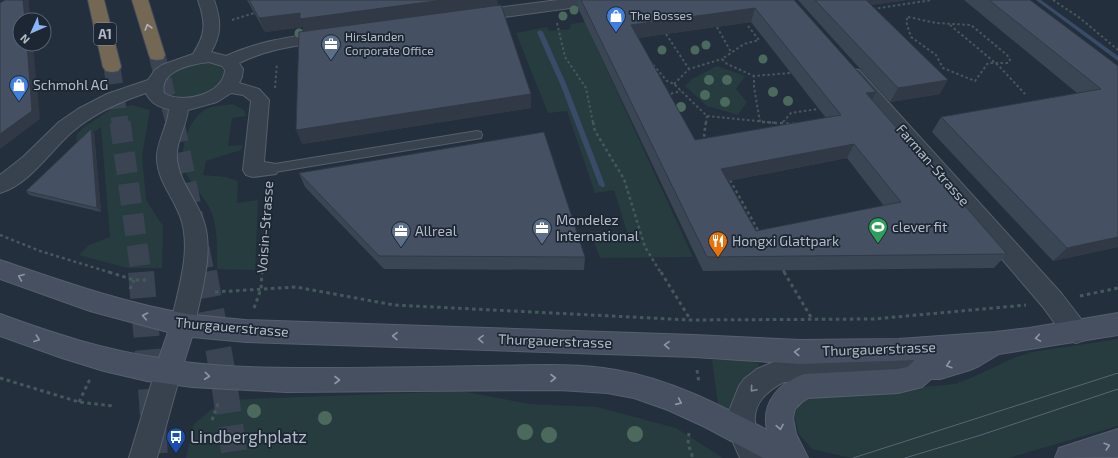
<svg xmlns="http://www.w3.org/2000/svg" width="1118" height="458" font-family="'Exo 2',sans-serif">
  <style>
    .green { fill: #263c3f }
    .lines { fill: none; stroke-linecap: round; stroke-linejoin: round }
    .stream { fill: #394c67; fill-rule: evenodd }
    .motorway-tunnel-far2 { stroke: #3a4453; stroke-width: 17; stroke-dasharray: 17 8; stroke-linecap: butt }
    .motorway-tunnel-far1 { stroke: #3a4453; stroke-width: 21; stroke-dasharray: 21 10; stroke-linecap: butt }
    .motorway-tunnel { stroke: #3a4453; stroke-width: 26; stroke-dasharray: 26 13; stroke-linecap: butt }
    .service-casing { stroke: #565f6c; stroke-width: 2 }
    .minor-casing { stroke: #565f6c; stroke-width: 2 }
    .tertiary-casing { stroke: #565f6c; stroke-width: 2 }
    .secondary-casing { stroke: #565f6c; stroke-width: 2 }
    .motorway-casing { stroke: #434c59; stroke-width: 2 }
    .path-far2 { stroke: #44595c; stroke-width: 2; stroke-dasharray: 2.5 2.5; stroke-linecap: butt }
    .path-far1 { stroke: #44595c; stroke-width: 2.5; stroke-dasharray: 3 3; stroke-linecap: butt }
    .path { stroke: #44595c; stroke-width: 3; stroke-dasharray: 3.5 3.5; stroke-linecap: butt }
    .service { fill: #38414e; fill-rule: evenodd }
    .minor { fill: #38414e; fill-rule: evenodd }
    .tertiary { fill: #38414e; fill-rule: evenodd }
    .secondary { fill: #465061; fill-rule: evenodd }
    .motorway { fill: #746855; fill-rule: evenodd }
    .tram { stroke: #5a6575; stroke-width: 1 }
    .tree { fill: #4b6a5d }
    .wall { fill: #3b4654; fill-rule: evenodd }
    .shaded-wall { fill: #303945 }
    .building { fill: #455162; stroke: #303945; fill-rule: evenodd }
    .oneway { stroke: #aeb4bd }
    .oneway2 { stroke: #8e96a5 }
    .oneway3 { stroke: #7c8592 }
    .labels { text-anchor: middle; stroke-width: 3.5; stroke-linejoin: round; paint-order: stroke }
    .far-poi-label { font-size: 12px; fill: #b4bcc9; stroke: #1d2633; text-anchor: start }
    .shield { fill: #1d2633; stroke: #878f9c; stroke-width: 1 }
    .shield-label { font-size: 13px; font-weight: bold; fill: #b4bcc9 }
    .poi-label { font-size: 14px; fill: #b4bcc9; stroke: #1d2633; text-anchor: start }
    .street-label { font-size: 14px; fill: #b4bcc9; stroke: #1d2633 }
    .near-poi-label { font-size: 17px; fill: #b4bcc9; stroke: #1d2633; text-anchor: start }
  </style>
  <rect width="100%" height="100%" fill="#242f3e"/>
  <path class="green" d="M585,22L693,257L600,258L590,231L627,232L614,190L595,193L567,111L548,113L516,33L547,27L549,31L570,29L571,24Z
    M203,63C213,63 222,64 225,75C217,97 164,110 165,83C174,69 188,65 203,63Z
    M717,66L745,76L736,89L747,102L738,115L707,106L685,86L692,79Z
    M232,104L244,110L246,116L232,118L228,146L243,145L241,150L206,161L203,175L226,177L238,181L237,203L258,200L255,270L217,269C217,249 218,229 211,211C205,197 194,188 187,175C177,157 186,123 203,111C211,105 223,106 232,104Z
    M132,105L150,110L142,156L146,200L163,226L162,268H127L79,255L89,245L110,237L101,127L77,144L76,135L83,128L110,110Z
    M1118,339V426L1008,458H851L812,449L799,434L795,418L797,408L801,403L808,398L835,390L924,387L955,384L973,377L1014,358L1032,352Z
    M712,360C722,360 752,358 759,364V367C741,380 735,390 733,412L718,404Z
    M461,391L529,404L597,407L676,428L723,458H186L194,424L223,400Z"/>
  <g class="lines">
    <path class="stream" d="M1036,0H1041L1118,56V61Z
      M540,30L543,32L567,86L605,185L604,187H602L599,185L561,86L537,32Z"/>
    <path class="motorway-tunnel-far2" d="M157,55L174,123
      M112,67L120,123"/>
    <path class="motorway-tunnel-far1" d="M120,122L141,273
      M174,122L193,217
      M199,248L204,273"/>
    <path class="motorway-tunnel" d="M141,272L152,401L155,458
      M204,272L222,369L235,458"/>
    <defs>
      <path id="service" d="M477,131L481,132L482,135L481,138L269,173L265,172L263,169L265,166L269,165Z"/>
      <path id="minor" d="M198,0H214C221,20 222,34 211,52L226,56C261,40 292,37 329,31L335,33L337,36L335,39L329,41C295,46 270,48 239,63L243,69L242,77L239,83L259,89L269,100L264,162L276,164L279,169L276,174L253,177L246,175L243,170L251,101L243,95L231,93L217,102L188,110C186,127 175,143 177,160C180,183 197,200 204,222C214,254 201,291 195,324L192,332L183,335L174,332L171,324C177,292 191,255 182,222C176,200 158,183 157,159C156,142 168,127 169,109C158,107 151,103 146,93C119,102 94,113 72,132C50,151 30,184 0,193V175L23,157L59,122L78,109L107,94L148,80L155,70L162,65L193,54C206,34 206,23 198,0ZM209,62L222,66L225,70C224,94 182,105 164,93C159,70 193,64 209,62Z
        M558,0H600L597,3L592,5L474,21L468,19L466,16L468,13L474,11Z
        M853,69L859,70L1061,293L1085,324L1088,332L1085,340L1076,343L1067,340L1043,307L847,78L844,74L847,70Z
        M926,355L935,359L939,367L935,375L926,379L784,382C764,392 749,408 757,432C760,441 766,449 769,458H740L729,433V411L739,386L744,379L757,369L783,358Z"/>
      <path id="tertiary" d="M168,360L177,363L181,372L157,458H129L155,372L159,363Z"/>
      <path id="secondary" d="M0,260C62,281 123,303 188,314C207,317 227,318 246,320L694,335L801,340L899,339L995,332L1029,328L1118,313V335L999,354L979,366L970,370L940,379H931L922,387L898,393L808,398L802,402L795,409L793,418L796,434L808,458H763L705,427L668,410L634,398L607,393L559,390L286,392L192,387L147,381L104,371L62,358L0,336V314C52,333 104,350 159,358L168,332L90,311L0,279ZM192,337L246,342L694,357L801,364L915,360L907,367L898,369L804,374C780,383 761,401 767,430C720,405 670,379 616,370C572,362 525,366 480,366C429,367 377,368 326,368C279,368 231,368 184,362Z
        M1118,429V457L1055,458L1059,448Z"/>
      <path id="motorway" d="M88,0H104L121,67L118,71L112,72L106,71L103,67Z
        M132,0H148L165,55L163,59L157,60L151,59L149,55Z"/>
    </defs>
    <use href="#service" class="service-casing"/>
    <use href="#minor" class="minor-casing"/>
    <use href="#tertiary" class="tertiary-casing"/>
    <use href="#secondary" class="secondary-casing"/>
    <use href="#motorway" class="motorway-casing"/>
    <path class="path-far2" d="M1053,0L1080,18L1118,50
      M873,9L932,0
      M908,17L936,23L971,25L1007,55L1010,60L1008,63H988L975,81L943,68L936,55L911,37L906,21Z
      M232,20L254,13
      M557,23L565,57L586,88L593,123
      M950,25L999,66L1025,94
      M748,26L759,40L744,44L722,59L727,64L754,76
      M717,27L731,52
      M666,34L689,69
      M650,61L667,81L674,84L707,116L777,123
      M674,84L689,69L722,59
      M275,88L277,63
      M666,95L681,91
      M760,122L754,87V76L790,73
      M783,122L791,113L818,109
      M706,123L707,116"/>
    <path class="path-far1" d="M593,122L595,131L624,179L645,247L661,273
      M706,122L704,135L707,141
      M762,122L795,124
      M730,180L759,232
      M0,235L40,251L112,273
      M783,270L785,273
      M262,273L268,187"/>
    <path class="path" d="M109,272L134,280H150
      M661,272L690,319
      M784,272L812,319
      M130,289L134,280
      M215,292L296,287L394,305L690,320L874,319L1026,305
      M1080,296L1118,288
      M254,308L261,289L262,272
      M697,370L699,383
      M0,378L79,402L113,406
      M79,402L90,379
      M212,420L219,401
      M689,433L688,444L693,458"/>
    <use href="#service" class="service"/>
    <use href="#minor" class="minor"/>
    <use href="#tertiary" class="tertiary"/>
    <use href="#secondary" class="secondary"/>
    <use href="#motorway" class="motorway"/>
    <path class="tram" d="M853,458L1118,373
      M905,458L981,435L1118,389"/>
  </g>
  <g class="tree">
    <circle cx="574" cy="10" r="4.5"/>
    <circle cx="563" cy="16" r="4.5"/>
    <circle cx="299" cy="33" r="4.5"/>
    <circle cx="706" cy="45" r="4.5"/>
    <circle cx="662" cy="50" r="4.5"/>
    <circle cx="695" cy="50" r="4.5"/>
    <circle cx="763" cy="59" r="4.5"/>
    <circle cx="709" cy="80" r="5"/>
    <circle cx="727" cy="80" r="5"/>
    <circle cx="773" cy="92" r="5"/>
    <circle cx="705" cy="95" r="5"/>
    <circle cx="788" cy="101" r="5"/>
    <circle cx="725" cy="102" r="5"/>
    <circle cx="681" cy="107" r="5"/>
    <circle cx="254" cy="411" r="7"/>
    <circle cx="325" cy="418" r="7"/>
    <circle cx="525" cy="432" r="8"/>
    <circle cx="635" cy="434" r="8"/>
    <circle cx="549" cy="435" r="8"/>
  </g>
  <path class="wall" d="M247,0H497L498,6L531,108L302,144L304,32L303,27L265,32Z
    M578,0H794L872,100L1007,254L994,268L703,271L578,8ZM751,22L826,118L695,140L638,38ZM847,158L884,206L756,231L728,181Z
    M798,0H906L871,5L940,94L890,102Z
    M964,0H1030L1118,66V247L1053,261L932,132L941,117L1077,93Z
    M94,133L101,212L29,195L26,191Z
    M299,173L585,257L584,270L384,269L305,187Z"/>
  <path class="shaded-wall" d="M23,0H29L30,20H25Z
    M443,0H497L498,7L305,33L303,27L265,32L259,18L300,13Z
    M857,0H906L854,7Z
    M755,8L751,22L630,39L631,25Z
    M27,44H33L40,119L0,149V134Z
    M948,80L940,94L890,102L898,88Z
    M876,92L869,106L866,93Z
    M531,94V108L302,144L296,130Z
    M91,129L94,133L101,212L97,208Z
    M854,144L847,158L717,183L721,169Z
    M1118,237V247L1053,261L1067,248Z"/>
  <path class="building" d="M5,0H23L25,20H20V44H27L32,111L0,134V3Z
    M249,0H443L300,19V13L259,18Z
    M581,0H794L876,92L866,93L1007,254L707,257ZM755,8L841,115L695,140L631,25ZM854,144L901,202L756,231L721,169Z
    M815,0H866L948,80L898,88Z
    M989,0H1030L1118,66V237L1067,248L941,117L1101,89Z
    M501,5L531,94L296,130L299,32Z
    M91,129L97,208L26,191Z
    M544,132L585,257L379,256L299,173Z"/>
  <defs><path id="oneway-chevron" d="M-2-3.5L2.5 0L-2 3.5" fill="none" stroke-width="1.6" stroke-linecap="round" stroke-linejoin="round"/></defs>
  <use class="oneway" href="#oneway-chevron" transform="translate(148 27) rotate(-107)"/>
  <g class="oneway2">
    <use href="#oneway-chevron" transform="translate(21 277) rotate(-158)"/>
    <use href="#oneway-chevron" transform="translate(145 316) rotate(-168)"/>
    <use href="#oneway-chevron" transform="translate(395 336) rotate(-178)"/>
    <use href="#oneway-chevron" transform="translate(1038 338) rotate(171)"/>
    <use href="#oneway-chevron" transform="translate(37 339) rotate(20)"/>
    <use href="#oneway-chevron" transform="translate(481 339) rotate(-178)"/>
    <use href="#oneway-chevron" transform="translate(667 345) rotate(-178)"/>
    <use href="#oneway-chevron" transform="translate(797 352) rotate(-177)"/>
    <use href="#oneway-chevron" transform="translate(949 365) rotate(163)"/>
    <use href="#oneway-chevron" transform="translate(207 376) rotate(6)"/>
    <use href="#oneway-chevron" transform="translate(553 378)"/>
    <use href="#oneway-chevron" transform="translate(337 380)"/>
    <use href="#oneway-chevron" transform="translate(679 402) rotate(24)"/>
    <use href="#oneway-chevron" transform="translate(780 427) rotate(79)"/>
    <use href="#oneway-chevron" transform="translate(1107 446) rotate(-17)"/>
  </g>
  <use class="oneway3" href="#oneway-chevron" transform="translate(753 389) rotate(131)"/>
  <defs>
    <symbol id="shop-pin" viewBox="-11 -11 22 30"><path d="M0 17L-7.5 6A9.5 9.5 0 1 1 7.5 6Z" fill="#3f7fe0" stroke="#1d2633"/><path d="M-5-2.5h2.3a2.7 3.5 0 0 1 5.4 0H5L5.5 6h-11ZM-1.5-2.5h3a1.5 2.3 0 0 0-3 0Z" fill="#fff"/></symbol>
    <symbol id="office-pin" viewBox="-11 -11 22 30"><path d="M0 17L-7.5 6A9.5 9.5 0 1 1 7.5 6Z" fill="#5c6f8a" stroke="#1d2633"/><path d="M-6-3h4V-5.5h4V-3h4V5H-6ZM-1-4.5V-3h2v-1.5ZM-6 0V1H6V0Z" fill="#fff"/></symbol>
    <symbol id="stadium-pin" viewBox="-11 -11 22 30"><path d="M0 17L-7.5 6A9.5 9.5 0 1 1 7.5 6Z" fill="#2e9e5b" stroke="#1d2633"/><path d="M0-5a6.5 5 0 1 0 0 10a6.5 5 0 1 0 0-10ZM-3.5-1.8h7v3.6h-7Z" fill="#fff"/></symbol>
    <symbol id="restaurant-pin" viewBox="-11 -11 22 30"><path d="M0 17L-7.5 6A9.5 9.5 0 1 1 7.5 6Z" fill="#e8710a" stroke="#1d2633"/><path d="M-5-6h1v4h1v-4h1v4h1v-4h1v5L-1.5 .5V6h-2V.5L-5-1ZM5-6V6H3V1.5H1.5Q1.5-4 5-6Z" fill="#fff"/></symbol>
    <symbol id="bus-pin" viewBox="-11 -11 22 30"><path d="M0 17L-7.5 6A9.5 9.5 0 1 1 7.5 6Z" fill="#1a4fb4" stroke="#1d2633"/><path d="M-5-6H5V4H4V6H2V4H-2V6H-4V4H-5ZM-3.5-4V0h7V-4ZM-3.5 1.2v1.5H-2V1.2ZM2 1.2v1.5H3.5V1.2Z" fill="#fff"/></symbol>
  </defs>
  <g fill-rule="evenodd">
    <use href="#shop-pin" x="605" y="5" width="22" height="30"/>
    <use href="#office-pin" x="320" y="33" width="22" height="30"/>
    <use href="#shop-pin" x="8" y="74" width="22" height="30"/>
    <use href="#stadium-pin" x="867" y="216" width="22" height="30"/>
    <use href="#office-pin" x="531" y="217" width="22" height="30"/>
    <use href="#office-pin" x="390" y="220" width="22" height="30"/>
    <use href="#restaurant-pin" x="707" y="230" width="22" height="30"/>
    <use href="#bus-pin" x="165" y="426" width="22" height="30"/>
  </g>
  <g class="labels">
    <g class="far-poi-label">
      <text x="630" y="20">The Bosses</text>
      <text x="345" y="41">Hirslanden<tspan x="345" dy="14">Corporate Office</tspan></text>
    </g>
    <rect class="shield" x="94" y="23" width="22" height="22" rx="3"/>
    <g class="shield-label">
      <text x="105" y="39">A1</text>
    </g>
    <g class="poi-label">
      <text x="33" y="90">Schmohl AG</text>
      <text x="556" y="225">Mondelez<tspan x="556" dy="16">International</tspan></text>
      <text x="892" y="232">clever fit</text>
      <text x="415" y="236">Allreal</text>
      <text x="732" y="246">Hongxi Glattpark</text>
    </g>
    <g class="street-label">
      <text transform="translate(933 165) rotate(49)" y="5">Farman-Strasse</text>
      <text transform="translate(265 227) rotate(-86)" y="5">Voisin-Strasse</text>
      <text transform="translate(232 327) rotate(5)" y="5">Thurgauerstrasse</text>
      <text transform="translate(555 341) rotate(2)" y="5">Thurgauerstrasse</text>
      <text transform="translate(879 349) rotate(-2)" y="5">Thurgauerstrasse</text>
    </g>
    <g class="near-poi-label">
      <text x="190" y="443">Lindberghplatz</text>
    </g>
  </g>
  <g transform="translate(32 32) rotate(225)"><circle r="19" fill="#1d2633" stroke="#59626f"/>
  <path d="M0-3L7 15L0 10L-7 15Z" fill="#8ab4f8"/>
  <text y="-6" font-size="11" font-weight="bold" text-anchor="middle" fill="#b4bcc9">N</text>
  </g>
</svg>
